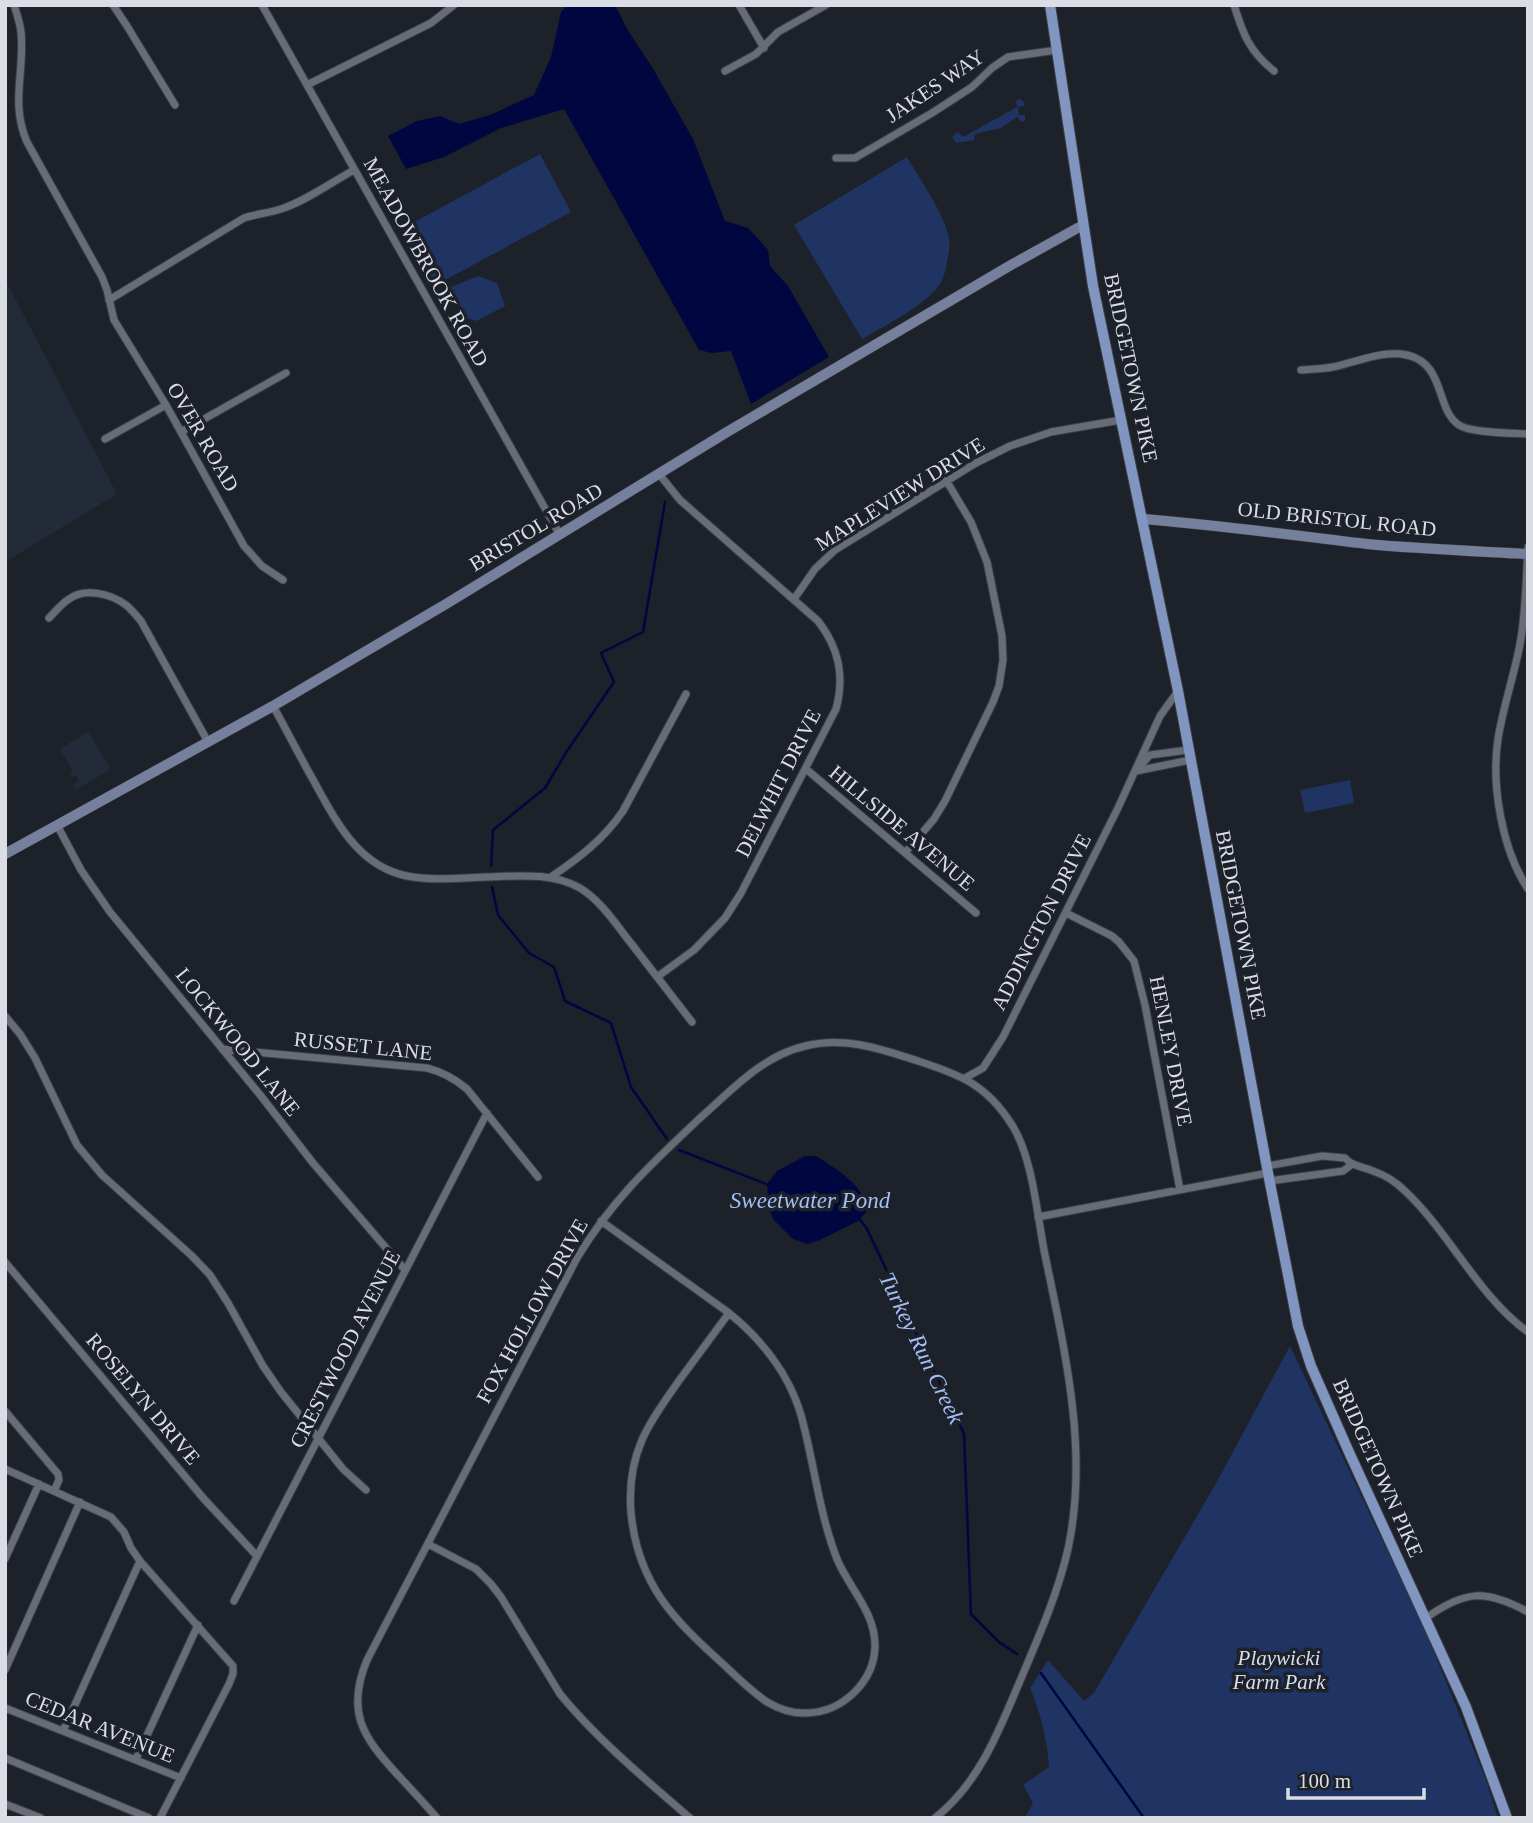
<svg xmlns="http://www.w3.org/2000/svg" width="1533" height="1823" font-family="Georgia,serif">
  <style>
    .built { fill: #232a38 }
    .green { fill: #1f3462 }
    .water { fill: #00063f }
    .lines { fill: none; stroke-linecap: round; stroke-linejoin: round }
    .stream { stroke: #00063f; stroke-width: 2.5 }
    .minor-casing { stroke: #3a3d45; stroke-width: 9 }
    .secondary-casing { stroke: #3a3d45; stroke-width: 11 }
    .primary-casing { stroke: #3a3d45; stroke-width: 12 }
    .minor { stroke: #676c77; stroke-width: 7 }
    .secondary { stroke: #74809c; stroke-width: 10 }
    .primary { stroke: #8095c0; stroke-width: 10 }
    .labels { text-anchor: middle; stroke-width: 7; stroke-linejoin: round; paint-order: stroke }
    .street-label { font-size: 21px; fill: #dadde4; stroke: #1d212a }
    .park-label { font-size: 21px; font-style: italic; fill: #d5def0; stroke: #1d212a }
    .water-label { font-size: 23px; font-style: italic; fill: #a4bff4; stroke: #1d212a }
  </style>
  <rect width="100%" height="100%" fill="#1d212a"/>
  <path class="built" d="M5,279L117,494L5,562Z
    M88,732L111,769L76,790L73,785L79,780L76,775L72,777L70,773L73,771L60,749Z"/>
  <path class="green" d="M1020,99L1024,102V106L1018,107L1019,115H1025V121L1022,122L1017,117L1001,128L975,134L974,140L956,143L952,137L958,132L963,137L1017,107L1016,100Z
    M540,154L571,212L436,285L405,227Z
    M907,157C920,180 941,208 948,234C951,243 949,252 947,261C946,268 945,275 941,282C929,304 884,326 862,339L794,225Z
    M478,276L497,283L505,306L476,321L467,318L449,288Z
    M1350,780L1354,803L1305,813L1300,790Z
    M1290,1346L1425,1630L1486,1780L1498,1818H1025L1033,1803L1023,1785L1049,1767C1047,1738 1041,1715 1030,1688L1048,1660L1084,1701L1094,1693L1215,1485Z"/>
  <path class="water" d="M567,5H615L627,29L652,67L693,139L725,221L748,228L768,250L770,266L788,286L829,357L751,404L731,351L712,353L699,350L564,109L501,128L444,157L406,169L388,136L417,121L440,116L459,124L490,115L534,95L551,57L561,12Z
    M805,1156H816C835,1168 866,1186 867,1211L858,1221L822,1239L808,1244L793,1239L773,1219L769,1208L767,1184L777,1171Z"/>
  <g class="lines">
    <path class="stream" d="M491,866L493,830L545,788L567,751L614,682L601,653L643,632L665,502
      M492,887L498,915L529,953L554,967L565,1001L611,1023L631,1087L667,1139
      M679,1150L771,1186
      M859,1218L867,1229L964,1434L971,1614L999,1642L1017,1654
      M1041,1673L1144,1818"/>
    <defs>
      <path id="minor" d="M14,5C17,14 20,23 21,32C25,71 10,103 27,142L102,277L107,290L114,320L166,405L244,546L262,566L283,580
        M113,5L127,26L175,105
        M262,5L560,535
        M739,5L764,48
        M1234,5C1243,34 1249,51 1274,71
        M725,71L756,54L778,32L826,5
        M307,85L431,23L454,5
        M836,158H855L932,113L972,87L992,68L1008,57L1057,50
        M109,300L244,218C256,214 269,213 281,209C304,202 332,182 354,170
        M1301,370C1312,369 1323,369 1333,367C1357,362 1382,350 1407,355C1446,364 1435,409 1459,425C1470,433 1513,433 1528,434
        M181,432L286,373
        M105,439L166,405
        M1528,547C1526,579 1526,612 1520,644C1514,676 1503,707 1498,739C1491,785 1502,850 1528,889
        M794,599L815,569L835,550L976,463L1010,446L1051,432L1121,420
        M49,618C55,612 61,604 69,599C85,587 111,594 126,605C131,609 136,615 141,621L208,742
        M273,706C286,729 298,753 311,776C334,817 356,866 407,876C433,881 460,878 486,877C518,876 551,872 580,888C601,901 615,923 630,942C651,969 671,995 692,1022
        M1141,765L1150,755L1188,750
        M806,769L976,913
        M1136,771L1190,760
        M57,825L81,870L110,912L261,1096L313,1163L405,1270
        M905,853L934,819L945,801L993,702L999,686L1003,660L1002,636L987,562L971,522L946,480
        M551,877C579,858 604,839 623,811L686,694
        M1066,913L1112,936L1119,942L1134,961L1145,1005L1180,1190
        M657,977L694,950L725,918L741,893L836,709C845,676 839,648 818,621L680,500L659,474
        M5,1016L20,1034L35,1058L77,1145L102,1175L192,1256L210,1275L228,1303L263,1366L281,1392L343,1469L366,1490
        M222,1049L427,1068C443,1072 455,1079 467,1089L538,1177
        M965,1078L983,1068L1003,1037L1118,808L1160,716L1178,691
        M1267,1166L1322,1156L1345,1158C1353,1167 1362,1166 1373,1171C1385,1175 1396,1182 1405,1191C1449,1232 1479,1297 1528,1332
        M1269,1181L1343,1171L1351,1165
        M1038,1217L1268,1173
        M601,1221L729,1313
        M5,1262L204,1499L257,1556
        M729,1313C761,1339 789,1374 801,1415C814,1462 819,1513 837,1559C849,1588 875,1612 875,1645C875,1681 843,1712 807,1713C792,1714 779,1709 767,1702C751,1691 737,1677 723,1664C673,1619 638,1584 631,1513C629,1489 632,1463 642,1440C651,1419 665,1401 678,1382C695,1359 712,1336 729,1313Z
        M5,1411L58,1474L59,1480L54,1491
        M5,1469L111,1517L124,1532L131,1548L140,1561L233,1666V1674L229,1684L160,1818
        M428,1544L476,1569L491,1584L501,1597L560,1694C596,1738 647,1781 690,1818
        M5,1559L39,1484
        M234,1601L487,1113
        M1426,1618C1465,1590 1486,1589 1528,1612
        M5,1670L80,1502
        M5,1708L181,1778
        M63,1731L140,1561
        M5,1758L149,1818
        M136,1759L198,1625
        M5,1804L41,1818
        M437,1818C424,1803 410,1788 396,1773C362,1736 346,1711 367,1660L577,1258C612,1200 651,1164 700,1118C732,1090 762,1056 805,1046C845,1036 881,1049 918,1061C961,1075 987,1085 1012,1125C1033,1158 1037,1216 1045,1255C1065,1352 1089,1451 1068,1549C1057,1597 1036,1643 1017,1688C997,1736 977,1785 935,1818"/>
      <path id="secondary" d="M1143,519C1218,525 1292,535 1367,544C1420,549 1474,551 1528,554
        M5,854L273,706L446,604L727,432L1011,265L1083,225"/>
      <path id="primary" d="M1050,5L1093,286L1178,691L1268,1173L1298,1326L1311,1366L1348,1450L1466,1707L1507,1818"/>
    </defs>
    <use href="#minor" class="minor-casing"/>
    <use href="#secondary" class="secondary-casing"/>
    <use href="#primary" class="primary-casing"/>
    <use href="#minor" class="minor"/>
    <use href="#secondary" class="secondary"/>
    <use href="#primary" class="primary"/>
  </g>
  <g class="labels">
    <g class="street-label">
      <text transform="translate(935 86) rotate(-34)" y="7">JAKES WAY</text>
      <text transform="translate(426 262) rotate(61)" y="7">MEADOWBROOK ROAD</text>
      <text transform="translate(1131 368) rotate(78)" y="7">BRIDGETOWN PIKE</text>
      <text transform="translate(203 437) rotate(60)" y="7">OVER ROAD</text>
      <text transform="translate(900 494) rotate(-32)" y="7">MAPLEVIEW DRIVE</text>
      <text transform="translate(1337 519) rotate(6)" y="7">OLD BRISTOL ROAD</text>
      <text transform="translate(536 527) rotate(-31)" y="7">BRISTOL ROAD</text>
      <text transform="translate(778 783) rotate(-63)" y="7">DELWHIT DRIVE</text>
      <text transform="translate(902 828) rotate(40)" y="7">HILLSIDE AVENUE</text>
      <text transform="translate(1041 922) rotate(-63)" y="7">ADDINGTON DRIVE</text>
      <text transform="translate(1241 925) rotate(79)" y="7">BRIDGETOWN PIKE</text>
      <text transform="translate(238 1042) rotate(51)" y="7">LOCKWOOD LANE</text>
      <text transform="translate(363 1046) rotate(6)" y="7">RUSSET LANE</text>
      <text transform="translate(1171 1051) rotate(79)" y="7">HENLEY DRIVE</text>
      <text transform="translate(532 1311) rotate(-61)" y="7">FOX HOLLOW DRIVE</text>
      <text transform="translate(345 1349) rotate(-63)" y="7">CRESTWOOD AVENUE</text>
      <text transform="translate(143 1399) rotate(50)" y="7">ROSELYN DRIVE</text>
      <text transform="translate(1378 1468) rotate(66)" y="7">BRIDGETOWN PIKE</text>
      <text transform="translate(100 1727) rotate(22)" y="7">CEDAR AVENUE</text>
    </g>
    <g class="park-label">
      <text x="1279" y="1665">Playwicki<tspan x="1279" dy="24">Farm Park</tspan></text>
    </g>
    <g class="water-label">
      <text x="810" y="1208">Sweetwater Pond</text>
      <text transform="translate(922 1348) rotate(64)" y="8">Turkey Run Creek</text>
    </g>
  </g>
  <rect width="1533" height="1823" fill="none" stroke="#dadde4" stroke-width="14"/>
  <path d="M1288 1788v10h136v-10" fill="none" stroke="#dadde4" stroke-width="3.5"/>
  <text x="1298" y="1788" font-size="21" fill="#dadde4" stroke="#1d212a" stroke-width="5" paint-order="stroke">100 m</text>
</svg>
